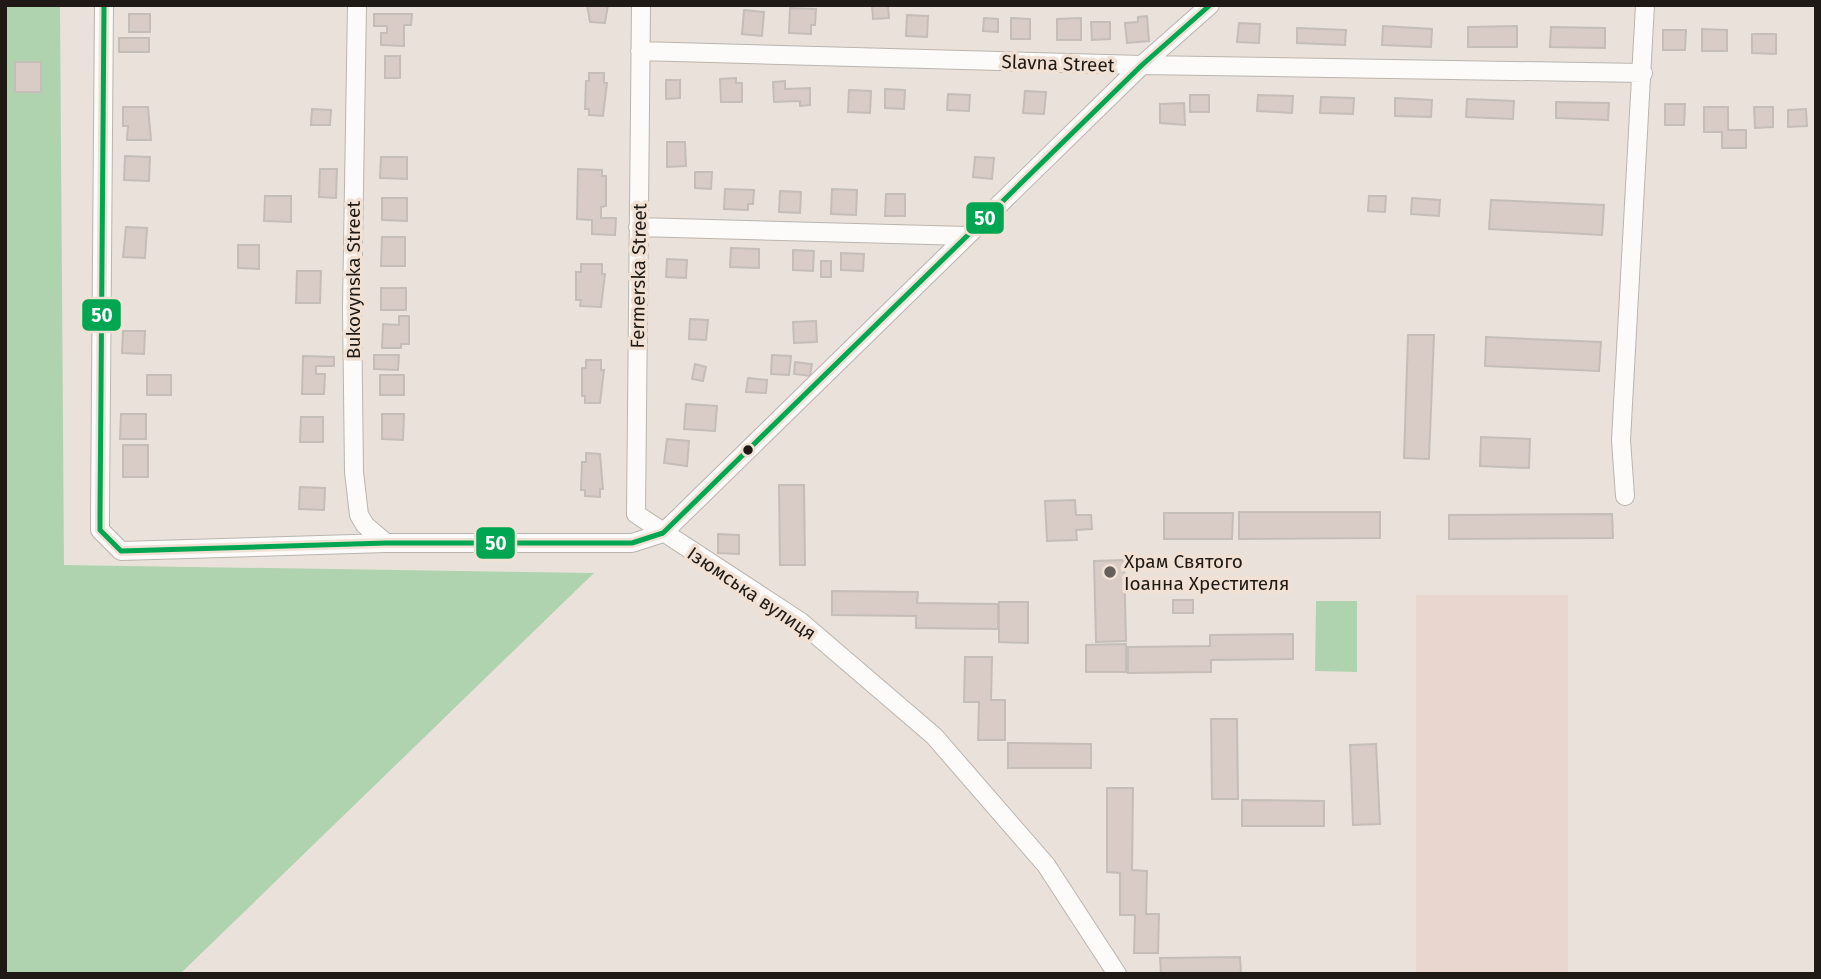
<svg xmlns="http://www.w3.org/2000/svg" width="1821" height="979" font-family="'Fira Sans',sans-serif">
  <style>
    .industrial { fill: #e8d6cf }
    .green { fill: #b0d3af }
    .building { fill: #d9cbc6; stroke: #c4bdb8; stroke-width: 2 }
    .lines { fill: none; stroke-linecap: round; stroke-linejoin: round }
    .street-casing { stroke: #bab4ae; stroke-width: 20 }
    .street { stroke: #fcfbf9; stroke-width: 18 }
    .bus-1-casing { stroke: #f0e1d4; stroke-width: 10 }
    .bus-1 { stroke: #00a651; stroke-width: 5 }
    .bus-dot { fill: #1f1a15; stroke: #f0e1d4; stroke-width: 2.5 }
    .poi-dot { fill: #66605a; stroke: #f0e1d4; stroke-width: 2.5 }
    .labels { text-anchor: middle; stroke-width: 7; stroke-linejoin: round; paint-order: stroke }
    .street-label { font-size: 19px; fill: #1f1a15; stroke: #f0e1d4 }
    .poi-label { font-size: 19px; fill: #1f1a15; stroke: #f0e1d4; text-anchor: start }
    .line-badge { stroke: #f0e1d4; stroke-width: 2.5 }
    .badge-label { font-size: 19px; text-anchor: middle; font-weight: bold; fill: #fff }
  </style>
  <rect width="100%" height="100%" fill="#eae2da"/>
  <path class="industrial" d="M1416,595H1568V974H1416Z"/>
  <path class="green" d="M5,5H60L64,565L594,573L180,974H5Z
    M1316,601H1357V672L1315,671Z"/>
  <path class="building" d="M587,5H608L605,23L590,22Z
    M872,5H888L889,18L873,19Z
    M790,8L816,9L815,25H811V34L789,33Z
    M744,10L764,12L762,36L742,34Z
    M129,14H150V32H129Z
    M374,14H412L411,25H404V46L381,45V33H387V26H374Z
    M907,15L928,16L927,37L906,36Z
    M1147,16L1149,41L1127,43L1125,23L1138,22V17Z
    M984,18L998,19V32L983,31Z
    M1011,18L1030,19V39H1011Z
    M1081,18V40H1057V19Z
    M1091,22H1110V39L1092,40Z
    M1239,23L1260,24L1259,43L1237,42Z
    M1383,26L1432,29L1431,47L1382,45Z
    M1517,26V47H1468V27Z
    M1551,27L1605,28V48L1550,47Z
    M1297,28L1346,30L1345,45L1297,43Z
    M1702,29L1727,30V51H1702Z
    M1663,30H1686L1685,50H1663Z
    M1752,34H1776V54L1752,53Z
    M119,38H149V52H119Z
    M385,56H400V78H385Z
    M15,62H41V92H15Z
    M589,73H604V83H607L603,116L589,115V109H585L586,81H589Z
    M736,78V83H742V102H721L720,79Z
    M666,80H680V98L666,99Z
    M785,81V89L810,88V105L800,106V101L774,102L773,82Z
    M885,89L905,90L904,109L885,108Z
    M849,90L871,91L870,113L848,112Z
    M1025,91L1046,92L1044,114L1023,113Z
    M948,94L970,95L969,111L947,110Z
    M1190,95H1209V112H1190Z
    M1258,95L1293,96L1292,113L1257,111Z
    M1321,97L1354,98L1353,114L1320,113Z
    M1395,98L1432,100L1431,117L1395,116Z
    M1467,99L1514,101L1513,119L1466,117Z
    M1556,102L1609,103L1608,120L1556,118Z
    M1184,103L1185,125L1160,123V104Z
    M1665,104H1685L1684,125H1665Z
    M123,107H148L151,140H127L128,126H123Z
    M1704,107H1728V130H1746V148H1722V132H1704Z
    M1754,107H1773V127L1755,128Z
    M312,109L331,110L330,125H311Z
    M1806,109L1807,126L1788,127V110Z
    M667,142H685L686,166L667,167Z
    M125,156L150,157L149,181L124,180Z
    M381,157H407V179L380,178Z
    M975,157L994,158L992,179L973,177Z
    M320,169H337L336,198L319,197Z
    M578,169L602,170V176H606V206L601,207V218H616L615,235L592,234V220L577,219Z
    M695,172H712L711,189L695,188Z
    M725,189L754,190L753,204H748V210L724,209Z
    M832,189L857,190L856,215L831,214Z
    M780,191L801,192L800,213L779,212Z
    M886,194H905V216H885Z
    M265,196H291V222L264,221Z
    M1369,196H1386L1385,212L1368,211Z
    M382,198H407V221L382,220Z
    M1412,198L1440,200L1439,216L1411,214Z
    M1491,200L1604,205L1602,235L1489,229Z
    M126,227L147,228L145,258L123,257Z
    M382,237H405V266H381Z
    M238,245H259V269L238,268Z
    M731,248L759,249V268L730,267Z
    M793,250L814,251L813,271L793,270Z
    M841,253L864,254L863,271L841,270Z
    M667,259L687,260L686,278L666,277Z
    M821,261H831V277H821Z
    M581,264H602V274H605L601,307L580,306L581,300H576V272H581Z
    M297,271H321L320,303H296Z
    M381,288H406V310H381Z
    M399,316H409V344H401V348H382L383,324L399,325Z
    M690,319L708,320L706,340L689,339Z
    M816,321L817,342L794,343L793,322Z
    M123,331H145L144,354L122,353Z
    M1408,335H1434L1429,459L1404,458Z
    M1486,337L1601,342L1599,371L1485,366Z
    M374,355H399L398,370L374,369Z
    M772,355L791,356L789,375L771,374Z
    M303,356L334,357V366H316V374H325L324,394H302Z
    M586,360H601V370H604L600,403H585V396H582V368H586Z
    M795,362L812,364L810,376L794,374Z
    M695,364L706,367L703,381L692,379Z
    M147,375H171V395H147Z
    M380,375H404V395H380Z
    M748,378L767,380L766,393L746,392Z
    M686,404L717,406L715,431L684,429Z
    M121,414H146V439H120Z
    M382,414H404L403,440L382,439Z
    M301,417H323V442H300Z
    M1481,437L1530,439L1529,468L1480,466Z
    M667,439L689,441L687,466L664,463Z
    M123,445H148V477H123Z
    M586,453L600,454L603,489H600V497L585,496V490H581L582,462H586Z
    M779,485H804L805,565H780Z
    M300,487L325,488L324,510L299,509Z
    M1075,500L1076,515H1091L1092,529L1076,530L1077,540L1047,541L1045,501Z
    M1239,512H1380V538L1239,539Z
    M1164,513H1233L1232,539H1164Z
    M1612,514L1613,538L1449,539V515Z
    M718,534L739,535V554L718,553Z
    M1124,560L1126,641L1096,642L1094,561Z
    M832,591L918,592L917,603L998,604V629L916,628V616L832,615Z
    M1173,600H1193V613H1173Z
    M999,602H1028V643L999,642Z
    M1293,634V659L1211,660V672L1128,673V647L1210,646V635Z
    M1126,644V672H1086V645Z
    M965,657H992L991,700H1005V740H978L979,702H964Z
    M1211,719H1237L1238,799H1212Z
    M1008,743L1091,744V768H1008Z
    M1376,744L1380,824L1353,825L1350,745Z
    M1107,788H1133L1132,870L1147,871L1146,914H1159L1158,953H1134L1135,915H1120V873L1107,872Z
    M1242,800L1324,801V826H1242Z
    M1240,957L1241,974H1161L1160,958Z"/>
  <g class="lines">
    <defs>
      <path id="street" d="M104,5L100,515V530L121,551L386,543H632L663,533L1142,65L1210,5
        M357,5L352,308L354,472L359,515L365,525L386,543
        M641,5L636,514L801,622L934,736L1046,865L1117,974
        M640,51L1142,65L1643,73
        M638,227L967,236
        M1625,496L1621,440L1645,5"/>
    </defs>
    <use href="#street" class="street-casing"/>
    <use href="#street" class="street"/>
    <defs>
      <path id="bus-1" d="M104,5L100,515V530L121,551L386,543H632L663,533L1142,65L1210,5"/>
    </defs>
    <use href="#bus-1" class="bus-1-casing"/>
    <use href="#bus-1" class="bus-1"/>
  </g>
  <circle class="bus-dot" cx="748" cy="450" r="6"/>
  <circle class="poi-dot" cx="1110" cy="572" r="7"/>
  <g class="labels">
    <g class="street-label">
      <text transform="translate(1058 63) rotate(2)" y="7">Slavna Street</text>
      <text transform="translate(638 276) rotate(-89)" y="7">Fermerska Street</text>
      <text transform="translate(353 280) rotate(-90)" y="7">Bukovynska Street</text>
      <text transform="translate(752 593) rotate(34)" y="7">Ізюмська вулиця</text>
    </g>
    <g class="poi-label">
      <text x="1124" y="568">Храм Святого<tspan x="1124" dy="22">Іоанна Хрестителя</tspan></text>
    </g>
  </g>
  <g class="line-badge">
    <rect x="965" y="201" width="40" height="34" rx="7" fill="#00a651"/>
    <rect x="81" y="298" width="41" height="34" rx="7" fill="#00a651"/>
    <rect x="475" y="526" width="41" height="34" rx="7" fill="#00a651"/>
  </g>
  <g class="badge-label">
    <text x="985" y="225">50</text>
    <text x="102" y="322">50</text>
    <text x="496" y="550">50</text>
  </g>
  <rect width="1821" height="979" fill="none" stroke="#1f1a15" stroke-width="14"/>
</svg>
